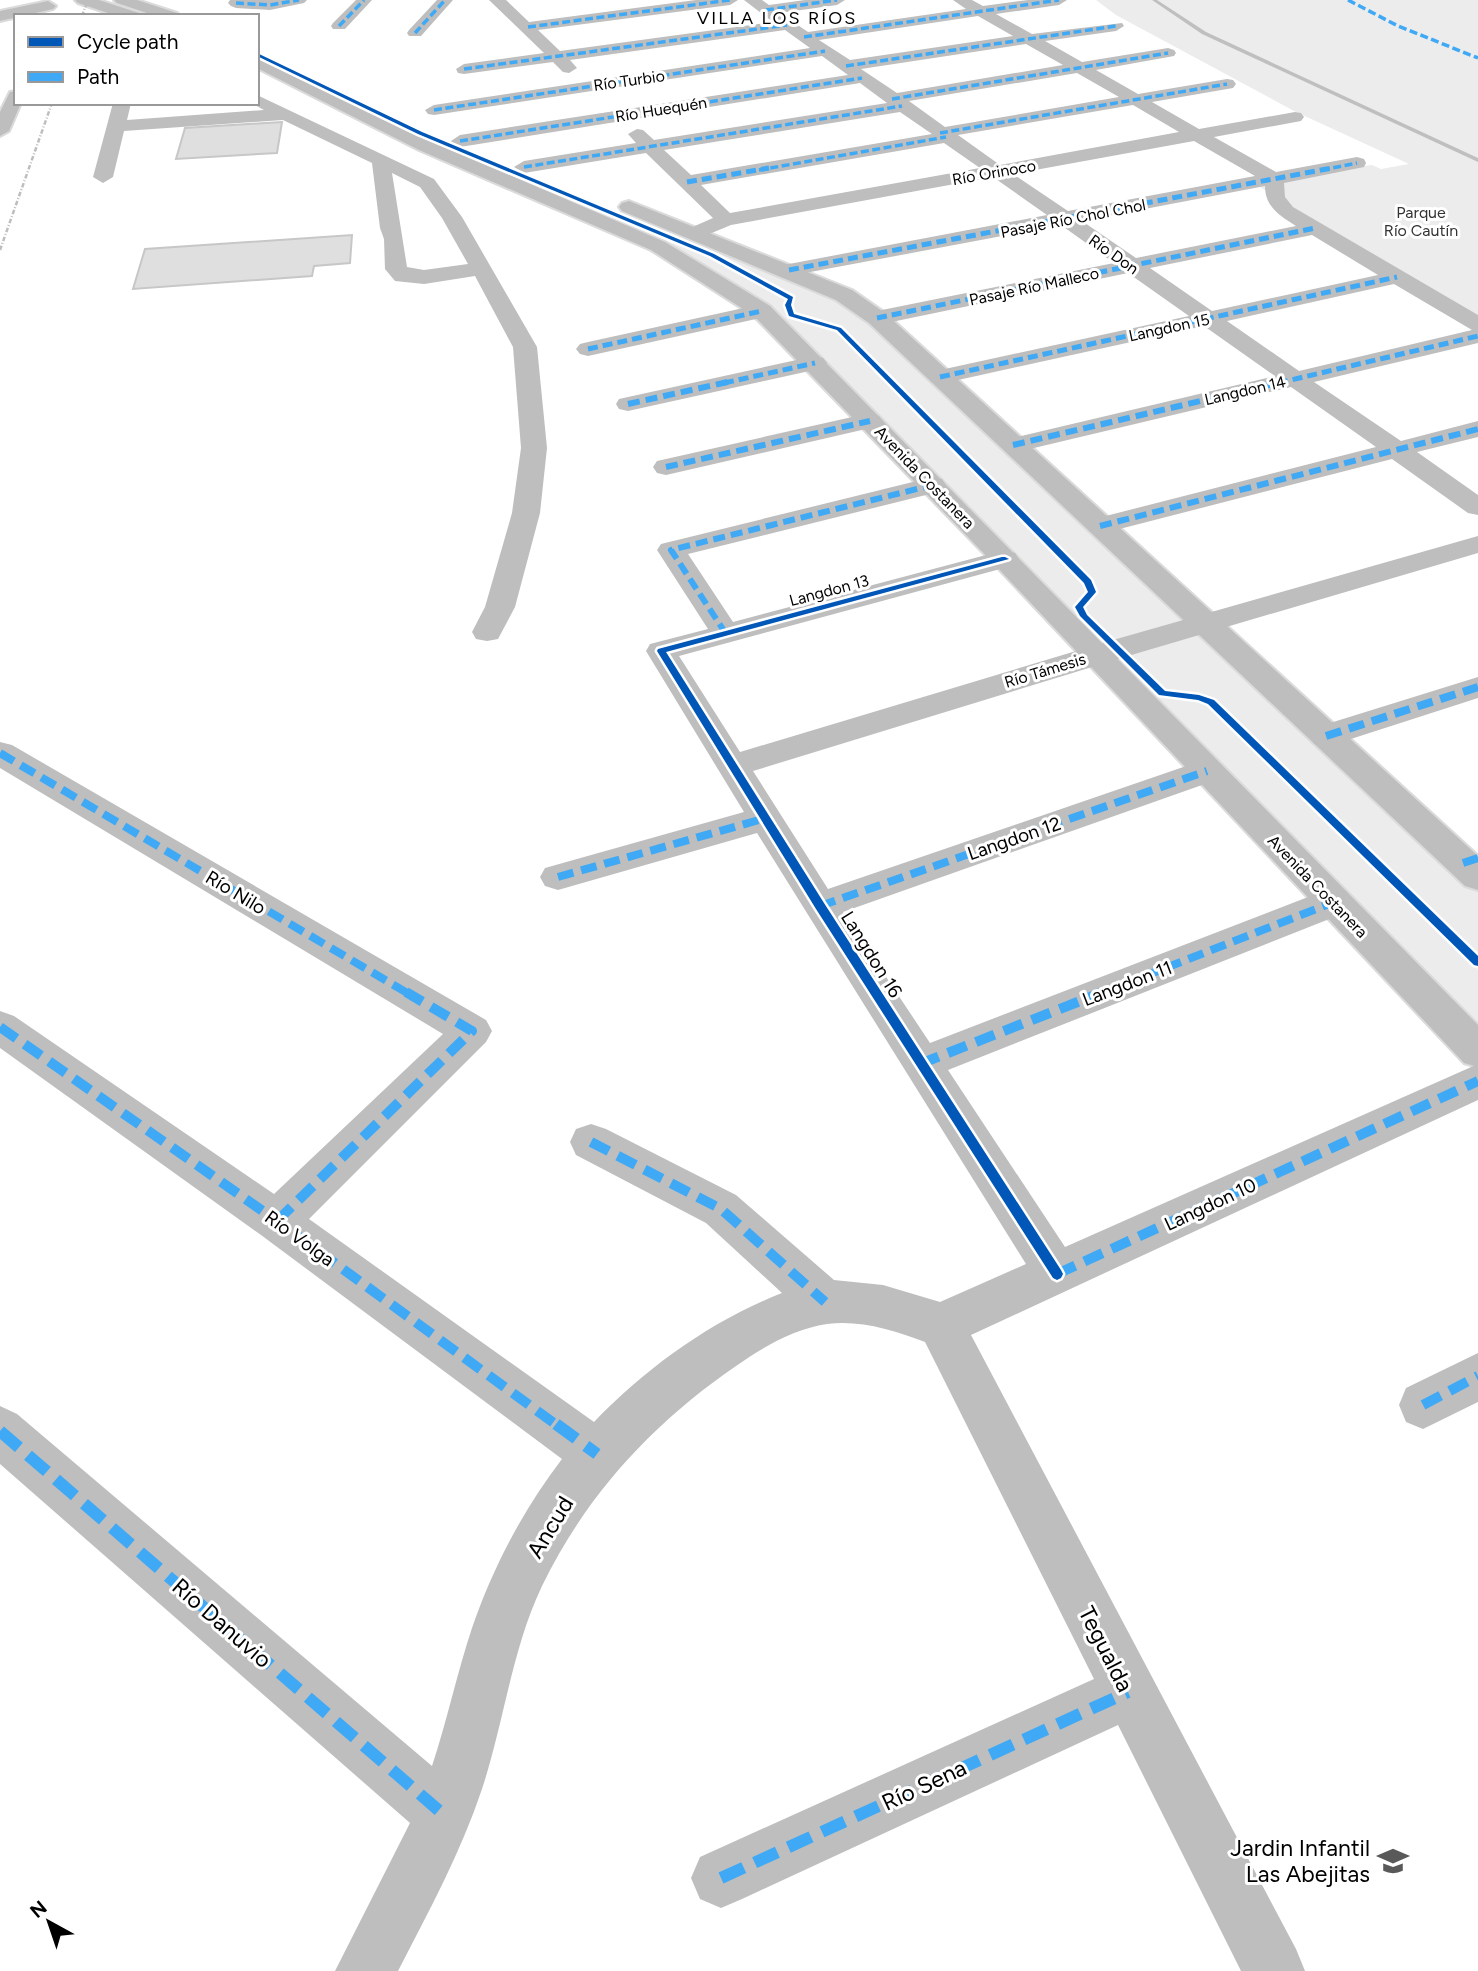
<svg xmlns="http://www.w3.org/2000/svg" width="1478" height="1971" font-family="Figtree,sans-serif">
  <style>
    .green { fill: #ececec }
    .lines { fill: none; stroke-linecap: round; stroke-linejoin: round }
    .stream { fill: #bfbfbf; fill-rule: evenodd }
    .building { fill: #dfdfdf; stroke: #c7c7c7; stroke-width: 2 }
    .major-casing { stroke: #dbdbdb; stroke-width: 4 }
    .minor { fill: #bebebe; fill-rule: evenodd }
    .major { fill: #bebebe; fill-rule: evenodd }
    .rail { stroke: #bebebe; stroke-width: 2.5; stroke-dasharray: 4.5 2 1 2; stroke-linecap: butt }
    .quiet-far5 { stroke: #3fa9f5; stroke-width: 3.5; stroke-dasharray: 8 3.5; stroke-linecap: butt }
    .quiet-far4 { stroke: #3fa9f5; stroke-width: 5; stroke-dasharray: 10 5; stroke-linecap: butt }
    .quiet-far3 { stroke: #3fa9f5; stroke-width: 6; stroke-dasharray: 12 6; stroke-linecap: butt }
    .quiet-far2 { stroke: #3fa9f5; stroke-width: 8; stroke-dasharray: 16 8; stroke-linecap: butt }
    .quiet-far1 { stroke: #3fa9f5; stroke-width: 10; stroke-dasharray: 20 10; stroke-linecap: butt }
    .quiet { stroke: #3fa9f5; stroke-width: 12; stroke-dasharray: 25 12; stroke-linecap: butt }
    .cycleway-casing { stroke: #fff; stroke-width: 5 }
    .cycleway { fill: #0057b8; fill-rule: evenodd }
    .labels { text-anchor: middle; stroke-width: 6; stroke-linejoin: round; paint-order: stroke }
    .far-street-label { font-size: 16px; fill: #000; stroke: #fff }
    .far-park-label { font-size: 16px; fill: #333; stroke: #fff }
    .far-neighbourhood-label { font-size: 18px; letter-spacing: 2px; fill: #000; stroke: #fff }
    .street-label { font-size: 19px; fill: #000; stroke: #fff }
    .near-street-label { font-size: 23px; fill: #000; stroke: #fff }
    .near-poi-label { font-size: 23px; fill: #000; stroke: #fff; text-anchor: end }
  </style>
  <rect width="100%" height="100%" fill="#fff"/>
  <path class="green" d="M1096,0H1478V320L1260,187L1347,168L1372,165L1381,169L1409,164L1296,112L1116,15Z
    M695,236L841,296L1478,885V1038L766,310L664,246Z"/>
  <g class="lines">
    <path class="stream" d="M1152,0H1157L1206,32L1478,158V162L1202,34Z"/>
  </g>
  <path class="building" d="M282,122L277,153L176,159L185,128Z
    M352,235L350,263L314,266L312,276L133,289L145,249Z"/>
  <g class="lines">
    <defs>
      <path id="major" d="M75,0H99L139,13L142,16H117L78,3Z
        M114,0H137L177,13L180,16H156L117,3Z
        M48,1L56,6L53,9L0,21V11Z
        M257,56L433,142L665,242L770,306L1478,1025V1067L1464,1063L995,565L754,316L651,250L419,150L257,68Z
        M16,91V103H21L9,131L0,136V112L10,92Z
        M629,201L852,290L885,313L1478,856V890L1465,886L869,323L836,300L622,211L619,207L622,203Z"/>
    </defs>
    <use href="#major" class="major-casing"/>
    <path class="minor" d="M230,0H307L304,3L270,10L236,8L231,6L228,3Z
      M356,0H372L345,29H333L331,26L333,23Z
      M437,0H453L421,36H409L407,33L409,30Z
      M489,0H506L529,22L696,0H738L730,5L538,30L560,51L773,22L744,0H762L769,5L805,0H845L837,5L780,13L808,32L966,9L953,0H972L983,6L1028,0H1067L1059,5L996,14L1032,34L1122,23L1124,26L1116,31L1045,41L1082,62L1168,48L1174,50L1176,53L1174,56L1096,70L1138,94L1227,79L1233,80L1236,84L1233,88L1152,102L1199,129L1295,112L1301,113L1304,117L1301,121L1214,137L1276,172L1357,157L1364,159L1366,163L1364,167L1284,183L1285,197L1293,207L1478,315V343L1314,382L1401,441L1478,421V437L1417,452L1478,495V515L1468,513L1392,459L1100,534L1090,532L1086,526L1090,520L1376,447L1291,387L1013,453L1004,450L1000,445L1004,440L1275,376L1204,326L940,384L931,382L928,377L931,372L1189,316L1128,273L877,325L869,323L866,318L869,313L877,311L1114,263L1061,225L789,276L781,275L778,270L781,265L789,264L1047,215L993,177L731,225L702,237H688L685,233L688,229L713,218L646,153L524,173L514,167L524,161L636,143L628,134L637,129L643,130L654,140L887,103L860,83L460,147L453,145L451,141L460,135L848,75L822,56L434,115L428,114L425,110L434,105L810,48L785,30L570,60L577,68L569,73L563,72L553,62L464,74L458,73L456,69L464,64L544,53ZM978,16L1013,36L850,60L819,40ZM1026,44L1063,65L897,93L861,69ZM1077,73L1119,97L945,127L909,101ZM1133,105L1179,132L1000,165L958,135ZM900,112L932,134L691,175L664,150ZM1194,141L1255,176L1068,211L1013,174ZM944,143L980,168L730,213L701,185ZM1265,186C1265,207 1280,216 1296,226L1136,258L1082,221ZM1312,235L1378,275L1212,311L1150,268ZM1394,284L1472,330L1299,371L1227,321Z
      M257,95L434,179L462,217L537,347L547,448L540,513L515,607L498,639L487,641L476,639L472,632L485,607L512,513L521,448L513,347L475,276L424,284L395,281L385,269L384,239L380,228L372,163L283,120L124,131L113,177L103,183L93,177L113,103H131L127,120L264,110L251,103H257ZM392,173L420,187L442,218L468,264L424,270L407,267Z
      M762,304L770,306L773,311L770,316L588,356L580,354L576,349L580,344L588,342Z
      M815,356L823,358L827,363L823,368L628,411L619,409L616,404L619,399L628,397Z
      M870,413L879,416L883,421L879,426L666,475L657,473L653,467L657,461L666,459Z
      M933,477L942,479L946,485L942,491L688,554L733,622L1005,550L1015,553L1019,559L1015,565L679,656L740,752L1106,642L1478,536V553L1128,656L753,771L828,889L1195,763L1207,760L1219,763L1224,771L1219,779L843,912L930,1043L1321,892L1334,888L1347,892L1352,902L1347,912L948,1070L1065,1247L1478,1064V1100L971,1335L1296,1949L1305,1971H1241L1118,1725L742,1899L721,1908L700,1899L691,1878L700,1857L1094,1679L925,1342C893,1330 861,1320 827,1324C794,1329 763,1347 736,1366C654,1422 586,1495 542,1586C512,1649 504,1722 482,1789C461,1852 429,1911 398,1971H335L410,1823L0,1464V1406L17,1414L432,1766C447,1721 457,1673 472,1628C493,1567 523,1510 562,1459L261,1235L0,1048V1011L14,1016L274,1194L443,1034L0,768V742L12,745L486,1020L492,1031L486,1042L309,1219L594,1422C647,1367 711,1321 782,1293L706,1223L576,1155L570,1142L576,1129L591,1124L606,1129L736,1195L834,1280L883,1285L940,1302L1026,1264L757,833L558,890L545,886L540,877L545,868L744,812L646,651L650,644L708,629L657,550L661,544Z
      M1478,677V698L1326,747L1314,744L1310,736L1314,728Z
      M1478,1353V1402L1423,1429L1406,1422L1399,1405L1406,1388Z"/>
    <use href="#major" class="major"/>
    <path class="rail" d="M82,16L88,0
      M0,250L52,103"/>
    <path class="quiet-far5" d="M1348,0L1398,26L1478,58
      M236,3L270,5L299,0
      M766,10L837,0
      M339,26L364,0
      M528,27L730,0
      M415,33L445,0
      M804,37L1059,0
      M846,66L1116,26
      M464,69L787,25
      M892,99L1168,53
      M434,110L825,51
      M940,133L1227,84
      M460,141L862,78
      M524,167L902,106
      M759,170L946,137
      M1322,170L1357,163"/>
    <path class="quiet-far4" d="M687,182L769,168
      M789,270L1332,168
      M877,318L1315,228
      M588,349L762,311
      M940,377L1397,277
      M724,383L815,363
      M1278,383L1478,336"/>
    <path class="quiet-far3" d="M628,404L732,381
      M1013,445L1286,381
      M666,467L870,421
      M1100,526L1478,429
      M726,634L671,550L933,485"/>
    <path class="quiet-far2" d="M1326,736L1478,687
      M0,753L409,994
      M1463,863L1478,858
      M558,877L766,818
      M820,906L1207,771
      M1099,994L1334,902"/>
    <path class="quiet-far1" d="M0,1027L277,1221L558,1426
      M920,1064L1103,992
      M591,1142L721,1209L825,1302
      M277,1221L472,1031L406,992
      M1057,1274L1478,1081
      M1423,1405L1478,1376"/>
    <path class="quiet" d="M556,1424L597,1454
      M0,1431L444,1815
      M721,1878L1128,1692"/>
    <defs>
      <path id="cycleway" d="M257,53L422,132L714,254L793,297L791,305L794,314L841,328L1091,580L1096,592L1083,607L1087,615L1165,691L1199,695L1214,700L1478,956V966L1474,965L1208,704L1198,700L1159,695L1080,616L1075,607L1088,592L1084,583L837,330L789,316L785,305L788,299L710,256L418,134L257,56Z
        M1002,557H1005L1009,559L666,652L824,903L1061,1270L1063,1274L1061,1278L1057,1280L1053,1278L816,909L657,651L658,649Z"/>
    </defs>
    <use href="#cycleway" class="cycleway-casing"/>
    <use href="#cycleway" class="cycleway"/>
  </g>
  <defs>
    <symbol id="school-bare" viewBox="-9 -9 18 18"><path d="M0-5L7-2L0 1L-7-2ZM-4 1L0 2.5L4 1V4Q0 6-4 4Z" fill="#595959" stroke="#fff" stroke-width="2.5" paint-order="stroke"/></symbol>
  </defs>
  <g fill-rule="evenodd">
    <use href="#school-bare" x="1371" y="1839" width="44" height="44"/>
  </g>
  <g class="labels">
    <g class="far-street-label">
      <text transform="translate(629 80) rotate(-8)" y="6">Río Turbio</text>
      <text transform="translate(661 109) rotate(-9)" y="6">Río Huequén</text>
      <text transform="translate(994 172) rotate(-10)" y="6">Río Orinoco</text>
      <text transform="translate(1073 218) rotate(-11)" y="6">Pasaje Río Chol Chol</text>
      <text transform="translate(1114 254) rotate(35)" y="6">Río Don</text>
      <text transform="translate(1034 286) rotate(-12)" y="6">Pasaje Río Malleco</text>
      <text transform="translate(1169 327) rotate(-12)" y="6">Langdon 15</text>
      <text transform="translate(1245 390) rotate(-13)" y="6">Langdon 14</text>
      <text transform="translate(925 477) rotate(46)" y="6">Avenida Costanera</text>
      <text transform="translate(829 590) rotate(-15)" y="6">Langdon 13</text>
      <text transform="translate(1045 670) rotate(-17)" y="6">Río Támesis</text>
      <text transform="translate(1318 886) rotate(46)" y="6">Avenida Costanera</text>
    </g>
    <g class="far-park-label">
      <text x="1421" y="218">Parque<tspan x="1421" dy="18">Río Cautín</tspan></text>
    </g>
    <g class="far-neighbourhood-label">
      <text x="777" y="24">VILLA LOS RÍOS</text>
    </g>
    <g class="street-label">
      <text transform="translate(1014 838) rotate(-19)" y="7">Langdon 12</text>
      <text transform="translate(236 892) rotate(31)" y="7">Río Nilo</text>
      <text transform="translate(872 954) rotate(58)" y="7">Langdon 16</text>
      <text transform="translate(1127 983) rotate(-21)" y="7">Langdon 11</text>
      <text transform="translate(1210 1204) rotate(-25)" y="7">Langdon 10</text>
      <text transform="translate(300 1238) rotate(36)" y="7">Río Volga</text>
    </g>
    <g class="near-street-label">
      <text transform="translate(550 1527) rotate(-59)" y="8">Ancud</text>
      <text transform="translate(222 1623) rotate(41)" y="8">Río Danuvio</text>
      <text transform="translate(1106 1649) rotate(63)" y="8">Tegualda</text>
      <text transform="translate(924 1785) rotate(-25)" y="8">Río Sena</text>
    </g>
    <g class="near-poi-label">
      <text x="1370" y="1856">Jardin Infantil<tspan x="1370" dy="26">Las Abejitas</tspan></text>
    </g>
  </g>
  <rect x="14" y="14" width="245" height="91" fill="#ffffff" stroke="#999999" stroke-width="2"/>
  <rect x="28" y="37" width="35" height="10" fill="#0057b8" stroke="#999999" stroke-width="2"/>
  <text x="77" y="49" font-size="21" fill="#000000">Cycle path</text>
  <rect x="28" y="72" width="35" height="10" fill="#3fa9f5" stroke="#999999" stroke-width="2"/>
  <text x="77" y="84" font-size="21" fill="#000000">Path</text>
  <g transform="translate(49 1922) rotate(320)" stroke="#ffffff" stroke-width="5" paint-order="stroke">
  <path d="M0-5L12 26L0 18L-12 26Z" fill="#000000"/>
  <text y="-10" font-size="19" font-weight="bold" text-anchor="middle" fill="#000000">N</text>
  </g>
</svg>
